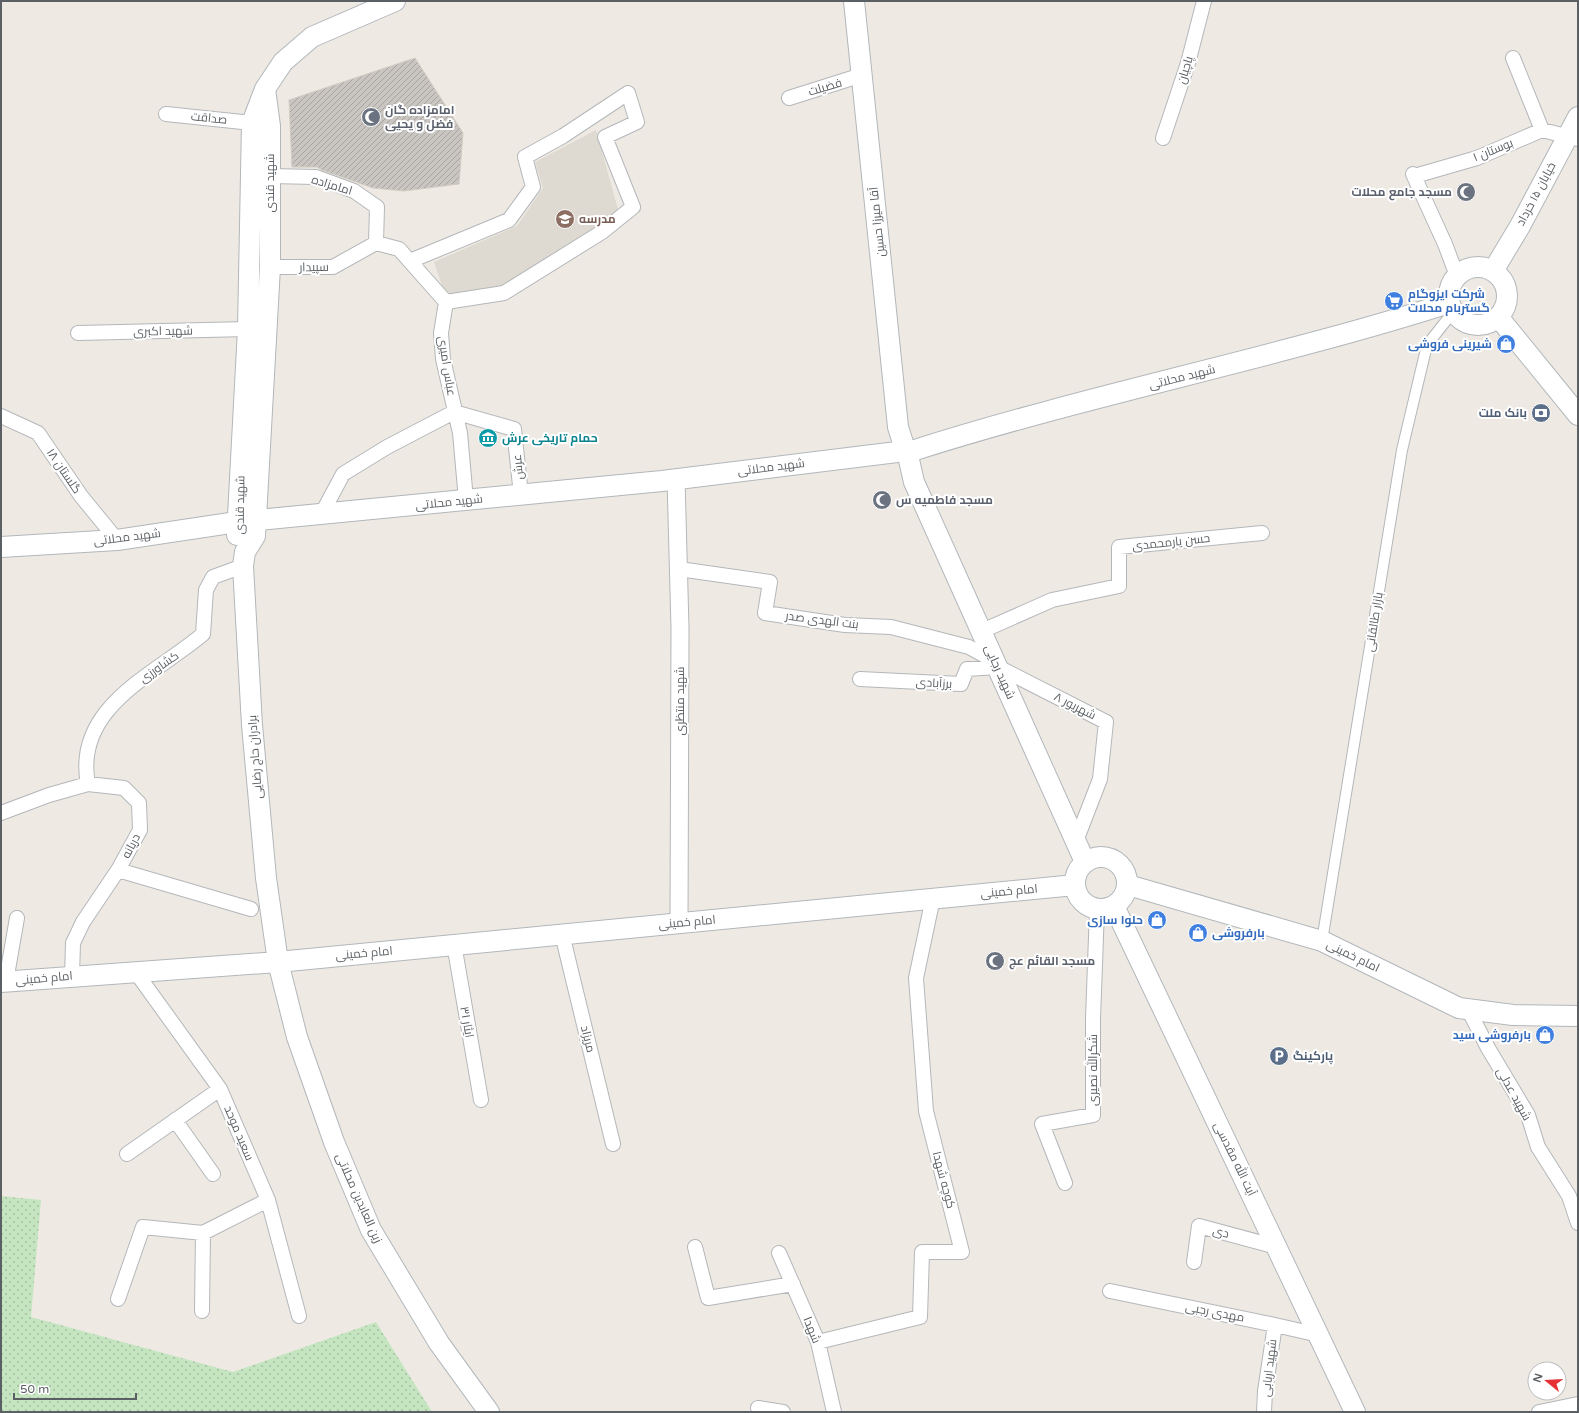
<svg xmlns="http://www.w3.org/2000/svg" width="1579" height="1413" font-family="'Varela Round',Cairo,sans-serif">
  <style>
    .education { fill: #ded9d1 }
    .garden { fill: url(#garden-dots) }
    .building { fill: url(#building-hatch); stroke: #d2ccc2 }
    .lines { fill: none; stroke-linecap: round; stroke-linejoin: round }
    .pedestrian-casing { stroke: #b4b7ba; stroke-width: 12 }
    .minor-casing { stroke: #b4b7ba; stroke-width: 16 }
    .tertiary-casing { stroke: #b4b7ba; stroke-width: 19 }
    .secondary-casing { stroke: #b2b7bb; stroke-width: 22 }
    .pedestrian { stroke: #fff; stroke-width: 10 }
    .minor { stroke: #fff; stroke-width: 14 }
    .tertiary { stroke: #fff; stroke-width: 17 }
    .secondary { stroke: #fff; stroke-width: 20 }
    .labels { text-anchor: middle; stroke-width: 4; stroke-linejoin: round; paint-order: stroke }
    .street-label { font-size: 12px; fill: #5b6064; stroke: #fff }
    .worship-label { font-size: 12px; font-weight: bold; fill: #5b616d; stroke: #fff; text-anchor: start }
    .education-label { font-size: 12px; font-weight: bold; fill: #785e54; stroke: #fff; text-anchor: start }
    .shop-label { font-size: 12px; font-weight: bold; fill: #366cbe; stroke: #fff; text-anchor: end }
    .service-label { font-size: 12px; font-weight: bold; fill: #4e5e75; stroke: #fff; text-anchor: end }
    .culture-label { font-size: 12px; font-weight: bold; fill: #0d838f; stroke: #fff; text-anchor: start }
  </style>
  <defs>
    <pattern id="garden-dots" width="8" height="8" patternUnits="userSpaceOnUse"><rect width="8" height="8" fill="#c4e5c0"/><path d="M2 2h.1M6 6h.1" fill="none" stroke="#a2bda0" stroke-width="1.8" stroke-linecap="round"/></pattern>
    <pattern id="building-hatch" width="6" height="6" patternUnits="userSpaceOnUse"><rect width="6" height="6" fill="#c9c5c1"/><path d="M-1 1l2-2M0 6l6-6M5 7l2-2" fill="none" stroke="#a6a3a0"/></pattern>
  </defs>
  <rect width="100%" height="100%" fill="#eeeae3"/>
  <path class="education" d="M596,130L619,213L504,285L456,297L443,289L434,262L517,226L543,188L535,162Z"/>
  <path class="garden" d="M1,1196L41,1200L31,1317L233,1372L376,1322L432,1412H1Z"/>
  <path class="building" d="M415,58L463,133L459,184L404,191L373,188L322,170L317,167H292L289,100Z"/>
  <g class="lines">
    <defs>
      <path id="pedestrian" d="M1322,941L1402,450L1427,345L1453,312"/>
      <path id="minor" d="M1513,58L1542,130
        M789,98L862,75
        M166,114L252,123
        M1163,138L1188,63L1204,1
        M1413,174L1445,244L1457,276
        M1418,175L1477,158L1542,130L1578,139
        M270,176L316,177L354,191L377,207L376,243
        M376,243L399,249L446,302L441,333L443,359L460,433L466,500
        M410,261L509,220L533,187L525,157L563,136L628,93L637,122L605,137L633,207L602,232L504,293L446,302
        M270,267H333L376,243
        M78,333L248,329
        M1,416L38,433L81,496L117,540
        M321,515L343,474L387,447L454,412L514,429L521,495
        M679,569L770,582L765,613L845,625L891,627L969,647L996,662
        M982,631L1052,600L1119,586V547L1262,533
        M860,679L961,684L967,669L998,667L1106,722L1100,779L1076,841
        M88,784C73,707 156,674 203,634L206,590L213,577L243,566
        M1,813L49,795L88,784L124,788L139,803L140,830L118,870L83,922L73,943L72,976
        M118,870L251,909
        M562,934L613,1144
        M454,944L481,1100
        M135,971L220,1089L268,1200L299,1316
        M6,981L17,918
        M1468,1009L1488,1048L1528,1115L1538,1147L1569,1196L1578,1223
        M175,1120L213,1174
        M127,1154L220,1089
        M1065,1183L1042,1124L1093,1115V1019L1097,909
        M695,1247L708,1298L793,1284
        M779,1253L818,1342L834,1412
        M1194,1262L1199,1226L1277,1247
        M1110,1291L1275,1325L1319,1335
        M118,1299L143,1227L203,1233L268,1200
        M202,1311L203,1233
        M818,1342L920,1317L922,1252H962L926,1111L916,978L933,898
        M758,1408L783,1412
        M1264,1412L1265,1391L1275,1325
        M1539,1412L1578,1404"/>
      <path id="tertiary" d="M676,479L680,628L679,923"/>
      <path id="secondary" d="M854,1L898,427L903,443
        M265,89L270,126V267L255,536L245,552L243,566L252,725L266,878L278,962L297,1037L334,1142L371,1230L439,1343L489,1412
        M1449 296a29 29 0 1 1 58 0a29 29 0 1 1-58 0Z
        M1493,271L1520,226L1578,117
        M1499,318L1578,415
        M915,450C1091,394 1273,359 1449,303
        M909,460L914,482L1085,862
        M237,535L248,329L252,123L265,89L283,62L312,37L395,1
        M1,547L117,540L237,522L662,481L897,452
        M1075 883a26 26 0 1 1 52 0a26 26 0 1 1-52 0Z
        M1128,885L1322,941L1459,1008L1513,1015L1578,1016
        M1114,906L1355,1412
        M1,982L278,962L1075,885"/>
    </defs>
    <use href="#pedestrian" class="pedestrian-casing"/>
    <use href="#minor" class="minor-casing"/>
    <use href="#tertiary" class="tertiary-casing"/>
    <use href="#secondary" class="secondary-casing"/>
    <use href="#pedestrian" class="pedestrian"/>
    <use href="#minor" class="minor"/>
    <use href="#tertiary" class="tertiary"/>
    <use href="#secondary" class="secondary"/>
  </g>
  <defs>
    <symbol id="mosque-disc" viewBox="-11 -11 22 22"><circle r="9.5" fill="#6b7280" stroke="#fff"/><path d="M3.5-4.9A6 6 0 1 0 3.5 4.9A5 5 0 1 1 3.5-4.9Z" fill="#fff"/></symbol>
    <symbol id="school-disc" viewBox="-11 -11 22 22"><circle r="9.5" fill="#8d6e63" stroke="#fff"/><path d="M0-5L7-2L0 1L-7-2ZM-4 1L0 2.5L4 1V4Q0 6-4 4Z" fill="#fff"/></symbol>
    <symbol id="supermarket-disc" viewBox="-11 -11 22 22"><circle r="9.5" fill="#3f7fe0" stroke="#fff"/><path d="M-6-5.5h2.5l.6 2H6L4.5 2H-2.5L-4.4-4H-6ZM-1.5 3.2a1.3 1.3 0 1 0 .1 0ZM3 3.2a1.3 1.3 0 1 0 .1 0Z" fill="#fff"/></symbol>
    <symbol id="shop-disc" viewBox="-11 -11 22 22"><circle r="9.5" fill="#3f7fe0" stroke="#fff"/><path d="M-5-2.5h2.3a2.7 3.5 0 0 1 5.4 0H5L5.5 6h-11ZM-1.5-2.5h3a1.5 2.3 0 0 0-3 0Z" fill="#fff"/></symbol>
    <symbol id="bank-disc" viewBox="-11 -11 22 22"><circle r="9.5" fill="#5c6f8a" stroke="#fff"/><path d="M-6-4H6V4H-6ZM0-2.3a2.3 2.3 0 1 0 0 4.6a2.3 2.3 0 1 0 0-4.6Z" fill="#fff"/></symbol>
    <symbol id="museum-disc" viewBox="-11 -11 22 22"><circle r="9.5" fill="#0f9aa8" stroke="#fff"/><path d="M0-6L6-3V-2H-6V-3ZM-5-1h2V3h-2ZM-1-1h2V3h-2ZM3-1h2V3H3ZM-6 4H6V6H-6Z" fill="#fff"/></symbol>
    <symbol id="parking-disc" viewBox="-11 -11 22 22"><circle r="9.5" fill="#5c6f8a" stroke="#fff"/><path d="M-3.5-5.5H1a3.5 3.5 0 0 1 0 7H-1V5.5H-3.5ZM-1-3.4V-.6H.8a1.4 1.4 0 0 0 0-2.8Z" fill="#fff"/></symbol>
  </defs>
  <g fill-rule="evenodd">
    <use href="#mosque-disc" x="360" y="106" width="22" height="22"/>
    <use href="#mosque-disc" x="1455" y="181" width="22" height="22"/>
    <use href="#school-disc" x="554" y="208" width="22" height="22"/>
    <use href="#supermarket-disc" x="1383" y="290" width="22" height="22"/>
    <use href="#shop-disc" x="1495" y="333" width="22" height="22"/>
    <use href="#bank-disc" x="1530" y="402" width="22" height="22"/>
    <use href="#museum-disc" x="477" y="427" width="22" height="22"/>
    <use href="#mosque-disc" x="871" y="489" width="22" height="22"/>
    <use href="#shop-disc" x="1146" y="909" width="22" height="22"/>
    <use href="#shop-disc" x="1187" y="922" width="22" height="22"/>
    <use href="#mosque-disc" x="984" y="950" width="22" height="22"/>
    <use href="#shop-disc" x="1534" y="1024" width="22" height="22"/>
    <use href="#parking-disc" x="1268" y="1045" width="22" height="22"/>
  </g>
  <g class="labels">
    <g class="street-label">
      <text transform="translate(1185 70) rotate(-73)" y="4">پاچیان</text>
      <text transform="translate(825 87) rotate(-17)" y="4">فضیلت</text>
      <text transform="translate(209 118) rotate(6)" y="4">صداقت</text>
      <text transform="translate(1493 150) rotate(-22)" y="4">بوستان ۱</text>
      <text transform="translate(270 183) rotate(-90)" y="4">شهید قندی</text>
      <text transform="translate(332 185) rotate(17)" y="4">امامزاده</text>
      <text transform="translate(1536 194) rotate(-62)" y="4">خیابان ۱۵ خرداد</text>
      <text transform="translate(877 222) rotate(-96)" y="4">آقا میرزا حسین</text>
      <text transform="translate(314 267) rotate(-1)" y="4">سپیدار</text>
      <text transform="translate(163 331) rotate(-1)" y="4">شهید اکبری</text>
      <text transform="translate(447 366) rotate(81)" y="4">عباس امیری</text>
      <text transform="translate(1182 377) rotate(-14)" y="4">شهید محلاتی</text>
      <text transform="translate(518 467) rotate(-96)" y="4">عرش</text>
      <text transform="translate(771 467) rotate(-7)" y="4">شهید محلاتی</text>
      <text transform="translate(64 471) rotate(56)" y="4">گلستان ۱۸</text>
      <text transform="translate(449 502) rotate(-6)" y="4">شهید محلاتی</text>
      <text transform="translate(240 505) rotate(-89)" y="4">شهید قندی</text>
      <text transform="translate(127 537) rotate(-7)" y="4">شهید محلاتی</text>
      <text transform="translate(1171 542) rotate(-6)" y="4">حسن یارمحمدی</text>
      <text transform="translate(822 620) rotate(7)" y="4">بنت الهدی صدر</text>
      <text transform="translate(1374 622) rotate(-81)" y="4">بازار طالقانی</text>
      <text transform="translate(159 667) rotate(-35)" y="4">کشاورزی</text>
      <text transform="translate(1000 672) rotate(66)" y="4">شهید رجایی</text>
      <text transform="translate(934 683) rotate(3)" y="4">برزآبادی</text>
      <text transform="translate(680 701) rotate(-90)" y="4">شهید منتظری</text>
      <text transform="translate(1075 706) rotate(27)" y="4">۸ شهریور</text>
      <text transform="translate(255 757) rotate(-94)" y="4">برادران حاج رضایی</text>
      <text transform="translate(131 846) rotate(-62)" y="4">دریانه</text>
      <text transform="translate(1009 891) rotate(-5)" y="4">امام خمینی</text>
      <text transform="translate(687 922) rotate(-5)" y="4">امام خمینی</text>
      <text transform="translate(364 953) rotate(-5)" y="4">امام خمینی</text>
      <text transform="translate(1353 956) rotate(26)" y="4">امام خمینی</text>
      <text transform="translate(44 978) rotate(-5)" y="4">امام خمینی</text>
      <text transform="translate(467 1022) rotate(80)" y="4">ایثار ۳۱</text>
      <text transform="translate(588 1039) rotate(76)" y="4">مریزاد</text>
      <text transform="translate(1093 1070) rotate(-90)" y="4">شکرالله نصیری</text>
      <text transform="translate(1514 1094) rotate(61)" y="4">شهید عدلی</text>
      <text transform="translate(239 1133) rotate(67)" y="4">سعید موحد</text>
      <text transform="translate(1235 1159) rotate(64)" y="4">آیت الله مقدسی</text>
      <text transform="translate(944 1180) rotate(75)" y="4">کوچه شهدا</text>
      <text transform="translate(359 1198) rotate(66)" y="4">زین العابدین محلاتی</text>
      <text transform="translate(1221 1232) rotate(15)" y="4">دی</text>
      <text transform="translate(1215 1312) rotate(11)" y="4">مهدی رجبی</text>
      <text transform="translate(812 1330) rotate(68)" y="4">شهدا</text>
      <text transform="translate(1269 1368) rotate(-83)" y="4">شهید اربابی</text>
    </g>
    <g class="worship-label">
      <text x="385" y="114">امامزاده گان<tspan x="385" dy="14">فضل و یحیی</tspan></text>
      <text x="1452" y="196" text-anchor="end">مسجد جامع محلات</text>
      <text x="896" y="504">مسجد فاطمیه س</text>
      <text x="1009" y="965">مسجد القائم عج</text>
    </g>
    <g class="education-label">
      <text x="579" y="223">مدرسه</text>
    </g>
    <g class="shop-label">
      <text x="1408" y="298" text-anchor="start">شرکت ایزوگام<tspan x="1408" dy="14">گستربام محلات</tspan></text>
      <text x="1492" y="348">شیرینی فروشی</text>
      <text x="1143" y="924">حلوا سازی</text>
      <text x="1212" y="937" text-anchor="start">بارفروشی</text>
      <text x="1531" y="1039">بارفروشی سید</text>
    </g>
    <g class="service-label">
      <text x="1527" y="417">بانک ملت</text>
      <text x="1293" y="1060" text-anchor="start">پارکینگ</text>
    </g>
    <g class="culture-label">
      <text x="502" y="442">حمام تاریخی عرش</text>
    </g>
  </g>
  <rect width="1579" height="1413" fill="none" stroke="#5b6064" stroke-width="4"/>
  <g transform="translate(1547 1381) rotate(288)"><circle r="19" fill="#ffffff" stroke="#bdbfc1"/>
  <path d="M0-3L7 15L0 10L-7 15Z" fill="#e63236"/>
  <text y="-6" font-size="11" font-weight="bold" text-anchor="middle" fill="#5b6064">N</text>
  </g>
  <path d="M14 1393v6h122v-6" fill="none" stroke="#5b6064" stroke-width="2"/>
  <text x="20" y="1393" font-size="12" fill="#5b6064" stroke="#ffffff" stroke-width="3" paint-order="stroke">50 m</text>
</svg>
